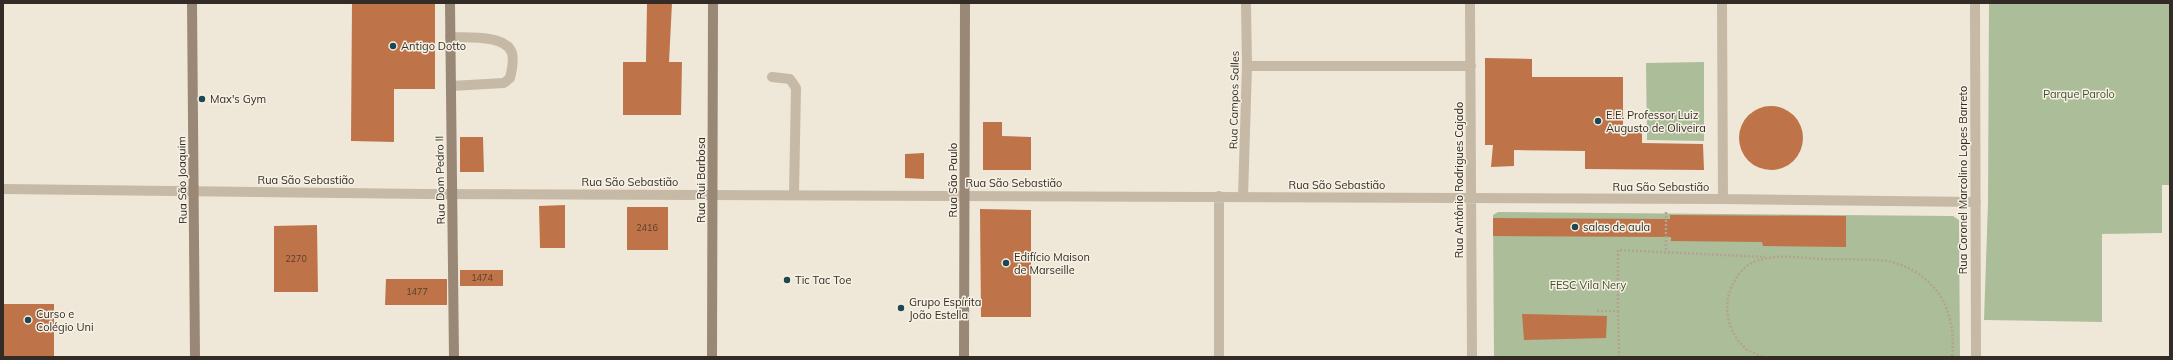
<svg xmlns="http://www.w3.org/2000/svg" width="2173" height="360" font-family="Mulish,sans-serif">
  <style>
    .green { fill: #acbd9a }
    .building { fill: #be7448 }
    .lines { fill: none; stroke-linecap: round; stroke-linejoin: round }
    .path { stroke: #b2a390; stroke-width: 2.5; stroke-dasharray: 2 2; stroke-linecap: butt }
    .lane { stroke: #c6b9a6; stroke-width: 10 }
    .street { stroke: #c6b9a6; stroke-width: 10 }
    .secondary { stroke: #9a8877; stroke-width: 10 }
    .poi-dot { fill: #1f4751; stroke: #f7f1e4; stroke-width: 1.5 }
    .labels { text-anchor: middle; stroke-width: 3; stroke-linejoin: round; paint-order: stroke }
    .number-label { font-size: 9px; fill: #563e2e }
    .poi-label { font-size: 11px; fill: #332c26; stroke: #f7f1e4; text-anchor: start }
    .park-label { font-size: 11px; fill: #3d4f2c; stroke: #f7f1e4 }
    .street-label { font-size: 11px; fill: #332c26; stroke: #f7f1e4 }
  </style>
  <rect width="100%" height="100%" fill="#efe8d9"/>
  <path class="green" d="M1989,3H2170V185H2162V233L2102,234V322L1984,320L1988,203Z
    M1704,62V141L1647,140L1646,63Z
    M1498,212L1953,216L1959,220L1960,357H1494L1493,215Z"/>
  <path class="building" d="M352,3H435V89H394V142L351,141Z
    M647,3H672L669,62H682L681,115H623V62H646Z
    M1485,58L1532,59V77H1623V128H1642V143L1703,144L1704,170L1585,169V151L1514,150V166L1491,167L1493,145H1485Z
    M1739 138a32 32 0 1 1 64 0a32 32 0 1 1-64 0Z
    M983,122H1002V136L1031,137V170H983Z
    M460,137H483L484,172H460Z
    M924,153V179L905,178V154Z
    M565,205V248H540L539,206Z
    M627,207H668V250H627Z
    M980,209L1031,210V317H981Z
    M1670,215L1846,216V247L1763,246L1762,242L1671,241V237L1493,236V218L1670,219Z
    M317,225L318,292H274V226Z
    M460,270H503V286H460Z
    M386,279H447V305H385Z
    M3,304H54V357H3Z
    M1522,314L1607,316L1606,338L1524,340Z"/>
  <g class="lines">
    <path class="path" d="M1666,212V252
      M1597,311H1618V250L1765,257
      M1618,311L1619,357
      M1762,357C1757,354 1751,352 1746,349C1728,333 1722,307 1732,286C1735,279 1742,269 1748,265C1770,252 1798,258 1823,259C1840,260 1877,258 1892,262C1938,275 1957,312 1952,357"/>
    <path class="lane" d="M450,37C466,38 506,34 512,53C514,61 512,70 510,78L504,83L451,86"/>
    <path class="street" d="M1470,3L1472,357
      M1722,3L1723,199
      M1975,3L1976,357
      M1247,66H1471
      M772,77L790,79L796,88L794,194
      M3,189L428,194L1723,199L1976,202
      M1243,197L1247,66L1246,3
      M1219,357V196"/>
    <path class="secondary" d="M192,3L195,357
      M450,3L454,357
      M712,357L713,3
      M964,357L965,3"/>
  </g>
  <g class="poi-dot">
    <circle cx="393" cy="46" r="4"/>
    <circle cx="202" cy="99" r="4"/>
    <circle cx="1598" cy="121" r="4"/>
    <circle cx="1575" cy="227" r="4"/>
    <circle cx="1006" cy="263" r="4"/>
    <circle cx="787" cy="280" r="4"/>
    <circle cx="901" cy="308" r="4"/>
    <circle cx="28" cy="320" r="4"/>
  </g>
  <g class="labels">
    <g class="number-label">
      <text x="647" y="231">2416</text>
      <text x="296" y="262">2270</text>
      <text x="482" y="281">1474</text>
      <text x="417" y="295">1477</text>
    </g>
    <g class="poi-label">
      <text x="401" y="50">Antigo Dotto</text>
      <text x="210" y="103">Max's Gym</text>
      <text x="1606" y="119">E.E. Professor Luiz<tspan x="1606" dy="13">Augusto de Oliveira</tspan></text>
      <text x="1583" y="231">salas de aula</text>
      <text x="1014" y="261">Edifício Maison<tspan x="1014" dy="13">de Marseille</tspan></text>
      <text x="795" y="284">Tic Tac Toe</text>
      <text x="909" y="306">Grupo Espírita<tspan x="909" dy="13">João Estella</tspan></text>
      <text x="36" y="318">Curso e<tspan x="36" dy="13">Colégio Uni</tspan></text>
    </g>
    <g class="park-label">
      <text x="2079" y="98">Parque Parolo</text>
      <text x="1588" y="289">FESC Vila Nery</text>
    </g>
    <g class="street-label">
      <text transform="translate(1234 100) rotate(-89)" y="4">Rua Campos Salles</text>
      <text transform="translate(182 180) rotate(-91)" y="4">Rua São Joaquim</text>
      <text x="306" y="184">Rua São Sebastião</text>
      <text transform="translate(440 180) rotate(-91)" y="4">Rua Dom Pedro II</text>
      <text transform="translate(701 180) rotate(-90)" y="4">Rua Rui Barbosa</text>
      <text transform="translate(953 180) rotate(-90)" y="4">Rua São Paulo</text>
      <text transform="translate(1459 180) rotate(-90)" y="4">Rua Antônio Rodrigues Cajado</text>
      <text transform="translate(1963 180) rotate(-90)" y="4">Rua Coronel Marcolino Lopes Barreto</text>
      <text x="630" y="186">Rua São Sebastião</text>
      <text x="1014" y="187">Rua São Sebastião</text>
      <text x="1337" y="189">Rua São Sebastião</text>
      <text x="1661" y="191">Rua São Sebastião</text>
    </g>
  </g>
  <rect width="2173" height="360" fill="none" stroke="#332c26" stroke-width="8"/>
</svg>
